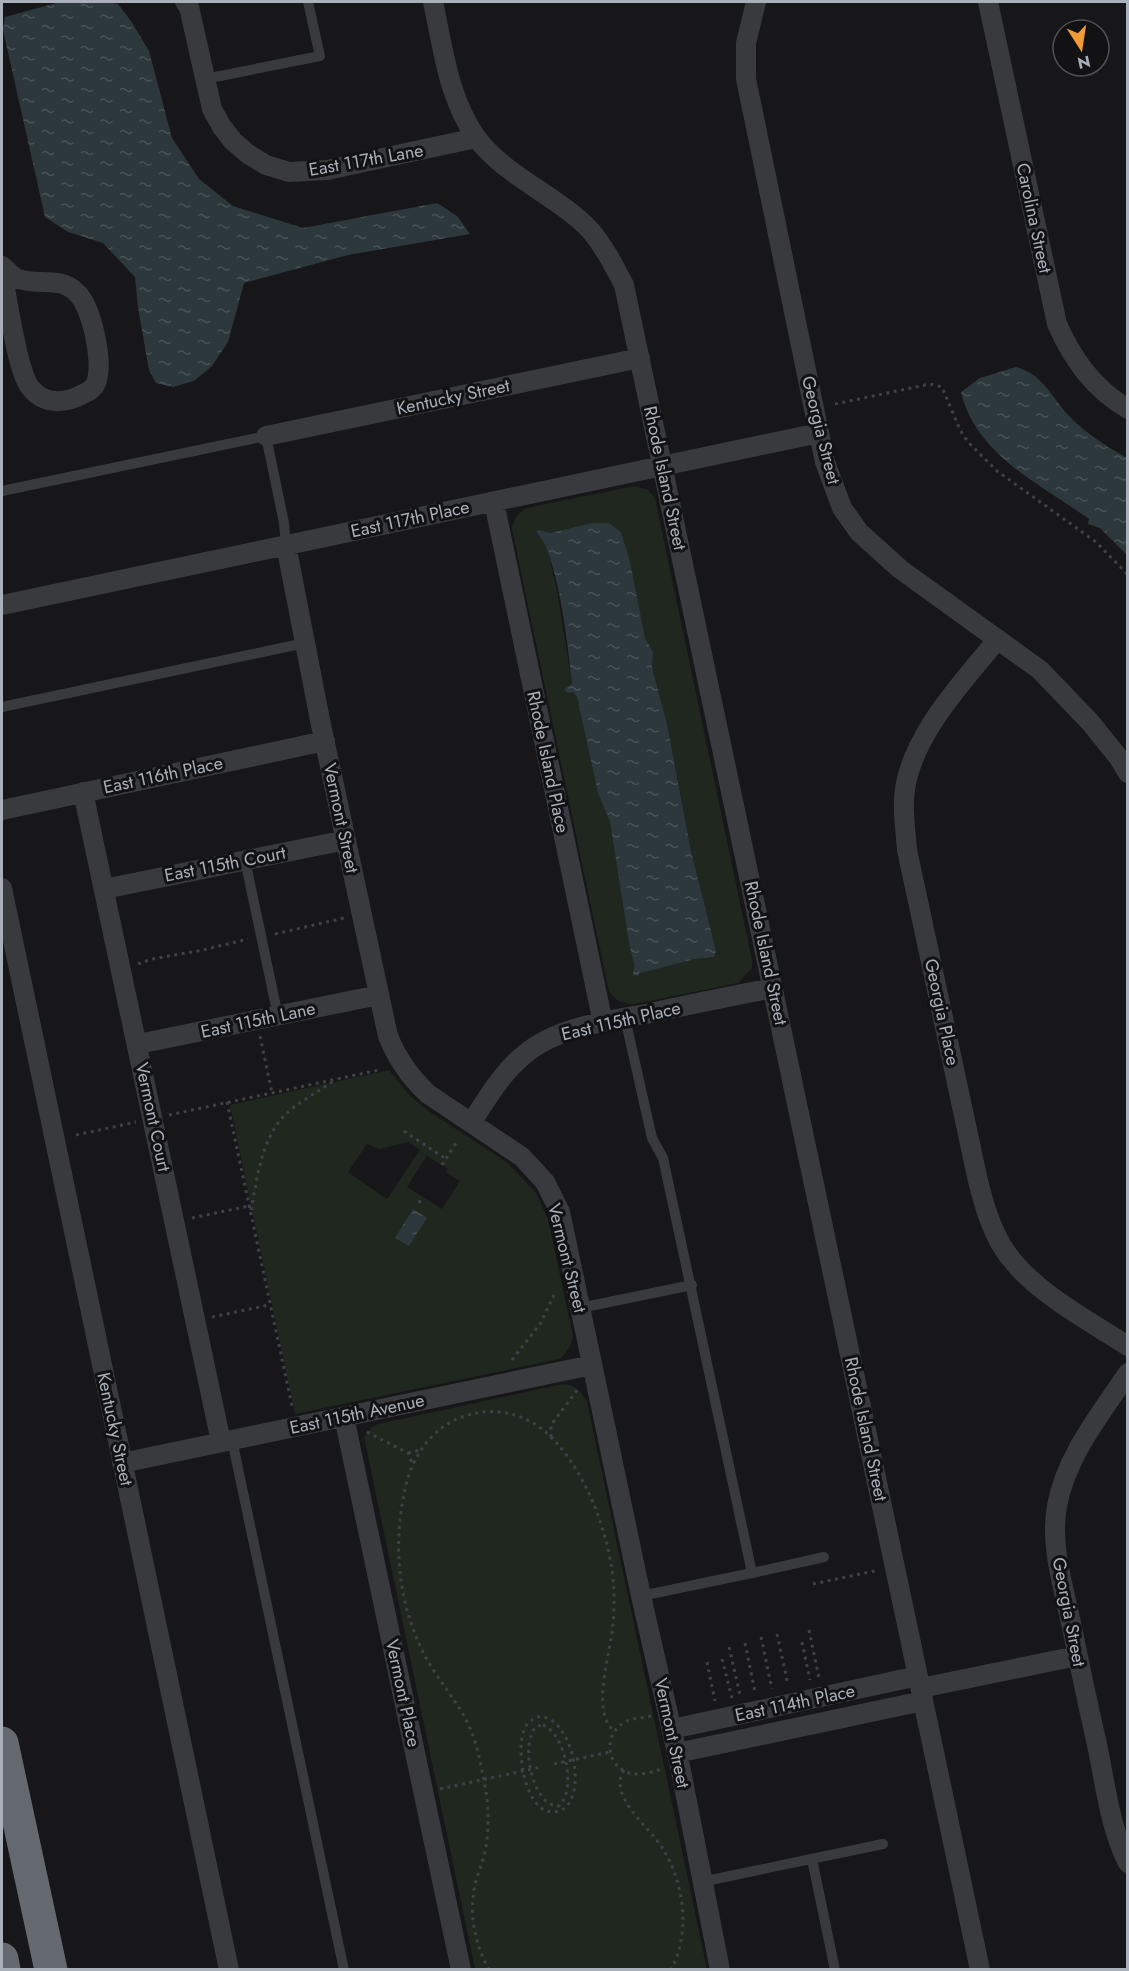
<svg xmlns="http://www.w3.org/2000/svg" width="1129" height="1971" font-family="Jost,sans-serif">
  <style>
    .green { fill: #1f271f; fill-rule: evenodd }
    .water { fill: url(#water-ripples) }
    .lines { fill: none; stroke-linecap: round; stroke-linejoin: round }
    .path { stroke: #3e4145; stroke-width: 3; stroke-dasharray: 3 4.5; stroke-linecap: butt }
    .lane { stroke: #383a3e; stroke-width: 10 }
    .street { stroke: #383a3e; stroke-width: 20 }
    .highway { stroke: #64686f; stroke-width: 33 }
    .labels { text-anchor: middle; stroke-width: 6; stroke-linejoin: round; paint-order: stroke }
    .street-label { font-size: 18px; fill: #a9b0b9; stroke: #121214 }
  </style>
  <defs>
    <pattern id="water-ripples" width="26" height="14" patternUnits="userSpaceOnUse" patternTransform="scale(1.5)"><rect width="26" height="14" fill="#2d383d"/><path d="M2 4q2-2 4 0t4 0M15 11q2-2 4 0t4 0" fill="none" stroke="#495257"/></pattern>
  </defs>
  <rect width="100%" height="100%" fill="#171719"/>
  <path class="green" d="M634,486L648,490L655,498L752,960V968L738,983L634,1004C623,1004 616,1001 609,992L512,529C513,520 518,512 527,508ZM592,523H609L621,532L645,638L653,652L652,667L667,724L691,851L716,951L714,957L695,959L633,974L634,965L629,943L610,822L598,793L577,697L573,692L564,689L572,684L557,590L546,544L537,532L540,530L550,533Z
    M389,1070L410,1096L430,1112L508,1163L536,1193L548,1219L573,1336C571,1346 567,1353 559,1359L295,1414L230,1105ZM408,1142L420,1150L387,1199L348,1172L367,1144L379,1149ZM427,1156L448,1169L446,1172L460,1181L442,1209L407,1187Z
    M563,1384C576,1385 581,1391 587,1402L707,1969H475L364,1437L371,1428L378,1424Z"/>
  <path class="water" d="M60,2H107L118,4L131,21L149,51L172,138L199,179L233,206L303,228L437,203L457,216L470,234L348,255L244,283L228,342L212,366L194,381L173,387L156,383L149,370L138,308L135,277L103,243L68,232L45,217L3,30L5,17Z
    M1016,367C1043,374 1052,398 1070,417C1087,434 1106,446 1127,458V555L1100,528L1088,524L1089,519C1040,484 976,455 961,392L980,378Z
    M592,523H609L621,532L630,562L645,638L653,652L652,667L667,724L691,851L716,951L714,957L695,959L640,973L638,976L633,975L634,965L629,943L610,822L598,793L577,697L573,692L568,693L564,689L572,684C567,640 562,589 546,547C544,541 539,536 536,531L540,530L550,533Z
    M413,1209L427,1218L409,1246L395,1238Z"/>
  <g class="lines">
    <path class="path" d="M835,404L930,384L942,387L960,430L968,442L997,471L1096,542L1128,575
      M275,934L344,918
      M138,964L152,959L203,950L248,939
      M260,1036L272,1093
      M227,1102L292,1406
      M169,1115L379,1070
      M404,1131L446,1159
      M76,1135L136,1122
      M442,1165L458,1140
      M419,1203L422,1197
      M251,1210C257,1180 261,1141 283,1117C296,1103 317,1093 333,1081
      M192,1218L249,1206
      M212,1317L269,1305
      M512,1360L540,1324L555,1293
      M367,1432L408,1453L413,1465
      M551,1437V1425L578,1389
      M408,1453L420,1450
      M813,1584L879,1570
      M809,1630L819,1678
      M777,1634L788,1685
      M761,1637L772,1689
      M802,1642L810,1680
      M745,1643L755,1692
      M729,1647L740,1695
      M722,1659L732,1698
      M707,1662L715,1701
      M651,1716C643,1718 634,1718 627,1721C604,1731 604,1765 629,1773C639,1776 652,1772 662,1769
      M537,1717C573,1712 590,1802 559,1811C526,1821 515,1751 524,1730C526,1724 531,1720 537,1717Z
      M543,1725C565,1733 577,1790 559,1806C532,1807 519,1741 537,1726Z
      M554,1764L610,1752
      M624,1770C607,1797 651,1828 663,1849C684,1883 691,1932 671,1970
      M440,1789L541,1767
      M489,1970C474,1942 468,1911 476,1881C479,1870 484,1859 486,1847C489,1824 489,1804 484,1781C480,1760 476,1738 465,1718C453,1696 436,1677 424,1654C397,1601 392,1539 407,1481C416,1451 434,1426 465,1416C491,1407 520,1412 542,1429C585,1464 612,1538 614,1592C614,1607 614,1623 611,1638C608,1663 592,1711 614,1731"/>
    <path class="lane" d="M205,79L320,56L308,2
      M2,491L266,436L284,523L286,545
      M2,707L305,643
      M245,860L278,1016
      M625,1018L652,1138L663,1158L752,1573L641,1596
      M580,1308L692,1285
      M232,1440L344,1970
      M752,1573L824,1557
      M812,1859L835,1970
      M701,1882L883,1844"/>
    <path class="street" d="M185,2L189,7L212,109L222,127L233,141L248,154L266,165L289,172L327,170L476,138
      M433,2C443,47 448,98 476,137C503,175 558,196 590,230C604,246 614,266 624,285L980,1970
      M756,2L746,43V79L825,462L842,508L859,532L900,569L1040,670L1090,722L1119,758L1128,773
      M988,2L1057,324C1073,360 1094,389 1128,409
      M2,266C6,269 11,275 16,278C36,287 58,275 76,292C92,306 104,363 96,383C94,388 88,392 83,394C65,404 43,405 30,387C17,371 7,296 2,272
      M266,436L640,358
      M494,502L603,1023
      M286,545L320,720L388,1036C397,1059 410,1077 428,1094L522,1157L545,1182L560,1212L641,1596L680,1766L720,1970
      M2,605L819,433
      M997,640C962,683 906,741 904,800C903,816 906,834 907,850L978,1181C984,1204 990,1226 1002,1246C1028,1289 1086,1319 1128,1346
      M83,792L221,1442
      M2,810L325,741
      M2,888L229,1970
      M104,889L346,840
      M138,1044L379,995
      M471,1123C487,1099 502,1072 525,1054C559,1026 609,1021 651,1013C691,1004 732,996 773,988
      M1128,1373C1100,1415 1066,1456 1057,1506C1050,1545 1063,1585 1071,1623C1079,1662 1087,1701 1096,1740C1105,1780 1109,1826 1128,1863
      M344,1417L461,1970
      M122,1463L592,1365
      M921,1688L1077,1656
      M672,1729L918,1676
      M677,1753L923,1701"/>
    <path class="highway" d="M2,1743L51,1970
      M2,1959L4,1970"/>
  </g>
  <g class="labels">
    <g class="street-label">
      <text transform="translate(366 160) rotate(-10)" y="6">East 117th Lane</text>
      <text transform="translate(1034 218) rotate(78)" y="6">Carolina Street</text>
      <text transform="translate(453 397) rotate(-12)" y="6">Kentucky Street</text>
      <text transform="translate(821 430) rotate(76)" y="6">Georgia Street</text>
      <text transform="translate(665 478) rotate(78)" y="6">Rhode Island Street</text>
      <text transform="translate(410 519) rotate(-12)" y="6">East 117th Place</text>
      <text transform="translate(548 762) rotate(78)" y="6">Rhode Island Place</text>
      <text transform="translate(163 775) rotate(-12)" y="6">East 116th Place</text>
      <text transform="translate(341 818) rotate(78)" y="6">Vermont Street</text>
      <text transform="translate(225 864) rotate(-11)" y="6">East 115th Court</text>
      <text transform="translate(766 953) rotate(78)" y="6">Rhode Island Street</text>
      <text transform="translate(942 1012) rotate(78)" y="6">Georgia Place</text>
      <text transform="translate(258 1020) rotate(-12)" y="6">East 115th Lane</text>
      <text transform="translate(621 1021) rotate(-13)" y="6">East 115th Place</text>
      <text transform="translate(153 1117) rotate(78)" y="6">Vermont Court</text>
      <text transform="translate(567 1258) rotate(76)" y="6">Vermont Street</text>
      <text transform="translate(357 1414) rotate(-12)" y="6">East 115th Avenue</text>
      <text transform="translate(115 1429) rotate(78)" y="6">Kentucky Street</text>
      <text transform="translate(866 1429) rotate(78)" y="6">Rhode Island Street</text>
      <text transform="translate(1069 1612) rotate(79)" y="6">Georgia Street</text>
      <text transform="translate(403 1693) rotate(78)" y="6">Vermont Place</text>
      <text transform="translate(795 1703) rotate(-12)" y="6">East 114th Place</text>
      <text transform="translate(672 1733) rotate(78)" y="6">Vermont Street</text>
    </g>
  </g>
  <rect width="1129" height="1971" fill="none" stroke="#a9b0b9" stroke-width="6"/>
  <g transform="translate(1081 48) rotate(168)"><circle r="28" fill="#121214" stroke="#4e5156" stroke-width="1.5"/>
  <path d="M0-4.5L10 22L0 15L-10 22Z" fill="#f19b37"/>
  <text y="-9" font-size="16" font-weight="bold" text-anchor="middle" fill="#a9b0b9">N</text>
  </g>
</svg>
